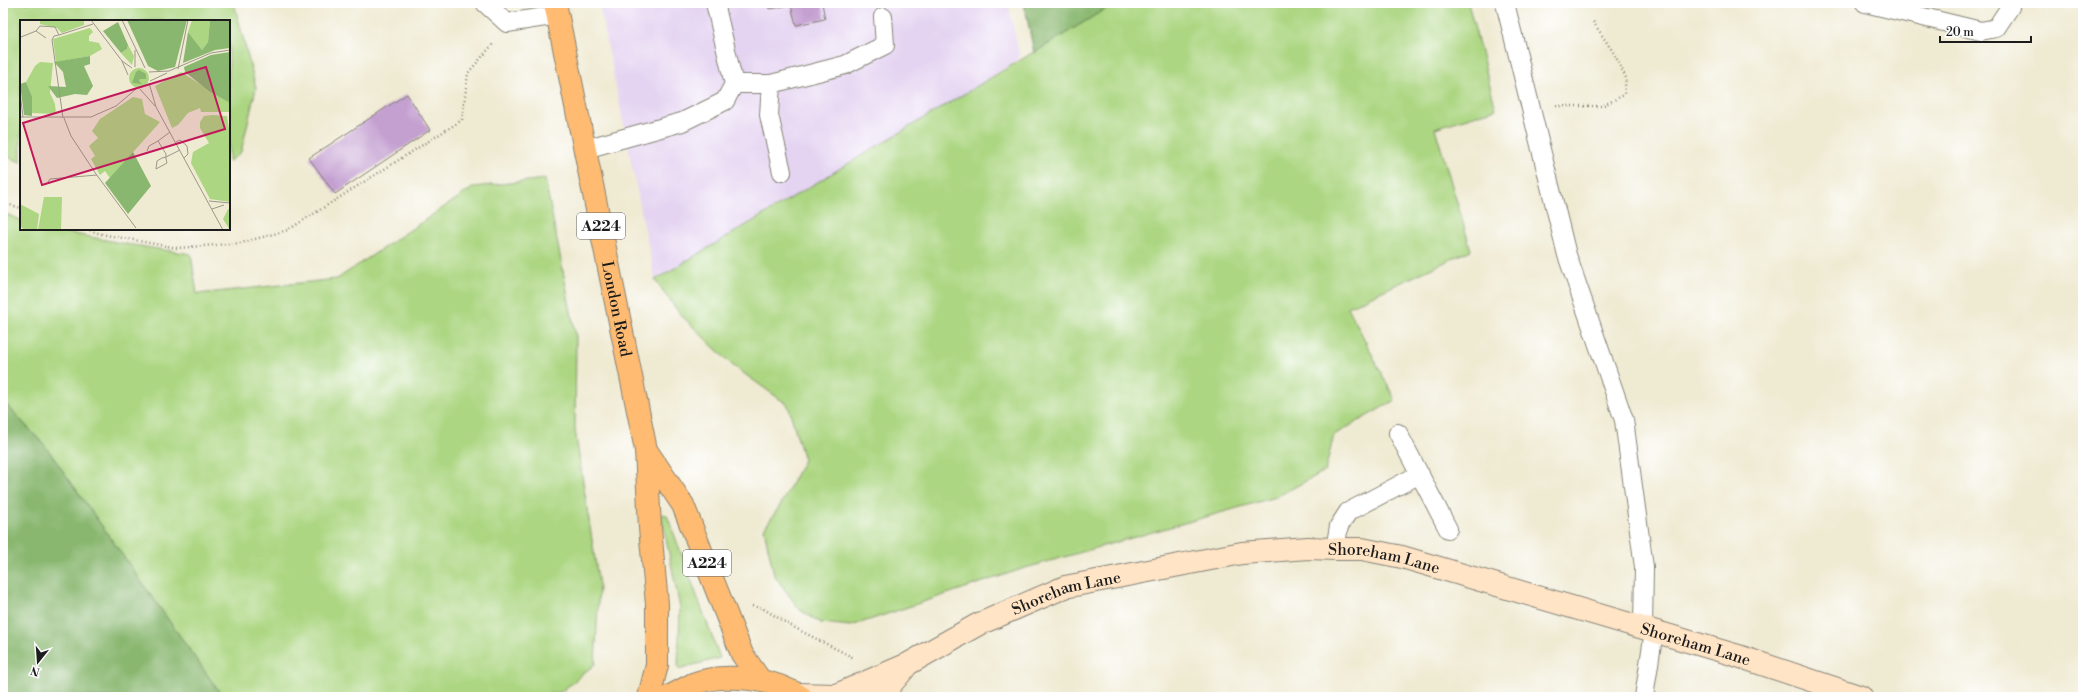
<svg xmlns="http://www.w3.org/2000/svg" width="2086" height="700" font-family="'Libre Bodoni',serif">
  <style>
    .built { fill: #e4d3f1 }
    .green { fill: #acd681; stroke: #64794e }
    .forest { fill: #89b76f; stroke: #526a46 }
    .building { fill: #c4a0d1 }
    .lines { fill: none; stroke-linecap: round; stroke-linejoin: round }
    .lane-casing { stroke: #868377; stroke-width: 20 }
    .secondary-casing { stroke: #868377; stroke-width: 24 }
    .primary-casing { stroke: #868377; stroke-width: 24 }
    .path { stroke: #868377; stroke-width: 2.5; stroke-dasharray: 1 3; stroke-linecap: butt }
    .lane { stroke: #fff; stroke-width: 18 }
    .secondary { stroke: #ffe4c6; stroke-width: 22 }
    .primary { stroke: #febb71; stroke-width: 22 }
    .labels { text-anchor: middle; stroke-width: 3; stroke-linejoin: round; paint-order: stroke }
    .shield { fill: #fff; stroke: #606060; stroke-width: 1 }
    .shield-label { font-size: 15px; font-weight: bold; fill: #1c1c1c }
    .street-label { font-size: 16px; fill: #1c1c1c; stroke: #fff }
    .inset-road { fill: none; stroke: #9b9889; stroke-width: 1 }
    .view { fill: #c2185b; fill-opacity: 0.15; stroke: #c2185b; stroke-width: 2 }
    .inset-edge { fill: none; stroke: #1c1c1c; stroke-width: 2 }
  </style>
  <rect width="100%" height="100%" fill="#fff"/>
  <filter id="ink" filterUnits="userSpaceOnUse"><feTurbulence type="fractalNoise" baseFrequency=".025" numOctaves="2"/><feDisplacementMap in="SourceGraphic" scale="8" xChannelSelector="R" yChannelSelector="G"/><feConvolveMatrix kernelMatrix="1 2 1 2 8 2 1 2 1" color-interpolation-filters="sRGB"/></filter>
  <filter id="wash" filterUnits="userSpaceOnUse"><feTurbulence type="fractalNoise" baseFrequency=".012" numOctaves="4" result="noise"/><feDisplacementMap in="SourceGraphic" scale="16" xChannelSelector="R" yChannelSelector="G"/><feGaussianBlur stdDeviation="0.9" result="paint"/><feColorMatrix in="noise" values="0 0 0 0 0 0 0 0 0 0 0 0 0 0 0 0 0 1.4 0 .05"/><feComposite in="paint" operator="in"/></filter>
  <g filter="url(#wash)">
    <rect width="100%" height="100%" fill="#efead2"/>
    <path class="built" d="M599,3H1008L1020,58L822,187L655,280Z"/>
    <path class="green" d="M3,3H234L256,88L241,152L229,162V21H21V162L3,155Z
      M1115,3H1468L1496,109L1435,128L1471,250L1348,307L1395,400L1334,435L1325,471L1276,497L1022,569L851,626L821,623L800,610L774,575L764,529L781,504L804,460L788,405L732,365L680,314L655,280Z
      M545,179L576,337L575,430L599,585L595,664L561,692L536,697H223L46,447L3,401V213L21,220V229H49L126,244L191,254L197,294L337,279L474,187Z
      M661,514L667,515L720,658L678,669L680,608Z"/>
    <path class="forest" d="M1024,3H1115L1034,53Z
      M3,401L46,447L223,697H3Z"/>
    <g id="blocks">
      <path class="building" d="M767,3H822L825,19L796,25L791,5L769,9Z
        M407,94L430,130L335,194L309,158Z"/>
    </g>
  </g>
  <g filter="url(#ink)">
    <use href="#blocks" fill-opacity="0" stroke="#868377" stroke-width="1"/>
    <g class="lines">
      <defs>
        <path id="lane" d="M485,3L507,23L558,15
          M1505,3L1567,255L1624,420L1644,567L1643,628
          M1865,3L1981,31L1996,28L2010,7
          M734,84H771L845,65L885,45L883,17
          M771,84L769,115L782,172
          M585,149L682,122L725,101L734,84L715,3
          M1398,433L1448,529
          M1335,549L1339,526L1348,512L1420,474
          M1644,697L1654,631"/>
        <g id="secondary">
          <path id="s1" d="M797,694L836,695L908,664L977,625L1065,587L1242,553L1308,548L1335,549H1362L1402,557L1735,655L1861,697"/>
          <path d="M880,697L905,668"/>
        </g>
        <g id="primary">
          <path id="s2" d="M555,3L646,450L650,528L657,604V665L649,697"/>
          <path d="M646,450L683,505L742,654L760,680"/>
          <path d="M668,697C677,693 685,688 693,684C724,672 774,678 801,697"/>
        </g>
      </defs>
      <use href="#lane" class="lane-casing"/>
      <use href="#secondary" class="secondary-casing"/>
      <use href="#primary" class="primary-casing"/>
      <path class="path" d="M1556,106H1602L1624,95L1626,78L1615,55L1592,20
        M3,203L21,208
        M86,229L101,234L177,248L241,243L288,230L462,120L468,73L494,43
        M752,606L762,608L795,628L854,658"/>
      <use href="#lane" class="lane"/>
      <use href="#secondary" class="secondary"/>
      <use href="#primary" class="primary"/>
    </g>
  </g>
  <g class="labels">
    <g class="shield">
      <rect x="577" y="213" width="48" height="26" rx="3"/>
      <rect x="683" y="550" width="48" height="26" rx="3"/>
    </g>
    <g class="shield-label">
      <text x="601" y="231">A224</text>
      <text x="707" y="568">A224</text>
    </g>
    <g class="street-label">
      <text dy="6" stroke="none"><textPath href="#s2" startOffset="312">London Road</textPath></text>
      <text dy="6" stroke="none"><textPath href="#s1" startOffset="616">Shoreham Lane</textPath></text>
      <text dy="6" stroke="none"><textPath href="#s1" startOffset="292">Shoreham Lane</textPath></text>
      <text dy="6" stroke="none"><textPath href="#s1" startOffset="940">Shoreham Lane</textPath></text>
    </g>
  </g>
  <g transform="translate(20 20)">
    <rect width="210" height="210" fill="#efead2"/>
    <path d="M20,0H63L64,1V5L42,13L37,8L20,4ZM172,0H190L188,22L182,30L168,12ZM70,8L73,12L69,16V21L79,23L82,29L70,36L36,42L33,19ZM108,25L114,36L112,45L101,33L107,29ZM20,42L33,43L30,73L35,84L36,94L12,93L10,89L12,76L6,62L15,46ZM109 58a10 10 0 1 1 20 0a10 10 0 1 1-20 0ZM161,52L210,83V92H181L180,88L168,93L158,105L152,108L135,66ZM113,77L122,79L125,94L140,102L90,158L85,151L80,155L71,139L75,136L69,126L78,118L72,111L80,99ZM192,95L207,96L210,115V182L190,179L171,143L173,132L189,123L180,108V102L184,96ZM24,177H42L41,210H18ZM0,184L19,194L17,210H4L0,205ZM208,189L210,190V210L203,199Z" fill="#acd681"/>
    <path d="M107,0H167L155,47L138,51L128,46ZM190,0H210V28L195,30L163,43L168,12L182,30L188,22ZM98,2L108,25L107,29L101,33L83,11ZM210,32V83L189,71L165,52L164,47L191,35ZM70,36V44L64,46L73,66L67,75L55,74L37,78L28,66L46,67L43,52L34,42ZM119,50L126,54V59H120L119,61L122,64L112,63L116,52ZM6,62L12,76V96L4,95L0,64ZM113,132L131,166L108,194L85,163Z" fill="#89b76f"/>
    <path class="inset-road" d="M71,0L102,41L112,48M102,0L125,48M16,11L26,18M39,15L34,16L32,20L43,98M1,17L16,11L20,6L35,7L39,15L73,4M102,41L108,55M115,47V30M158,49L168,0M129,52L149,51L191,33L210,30M130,61L147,53M129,63L136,87L203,210M120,69L135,86M0,73L3,97M0,97H71L96,86L116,69M44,98L51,116L76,154L116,208M150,112L138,121L146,134V139L147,143L136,149L137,141L142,138L146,137L160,130M156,122L160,120L167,126L168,134L164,138M127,131L129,126L138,121M28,162L30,159L77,155M189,181L210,183M192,189L204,185"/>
    <path class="view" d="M186,47L205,109L22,165L3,103Z"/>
    <rect width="210" height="210" class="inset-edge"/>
  </g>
  <rect width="2086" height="700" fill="none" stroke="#fff" stroke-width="16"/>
  <g transform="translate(38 662) rotate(197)" stroke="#ffffff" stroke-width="3" paint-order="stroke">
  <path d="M0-3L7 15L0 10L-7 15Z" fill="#1c1c1c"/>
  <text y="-6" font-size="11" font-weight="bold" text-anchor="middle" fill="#1c1c1c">N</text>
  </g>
  <path d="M1940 36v6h91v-6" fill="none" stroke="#1c1c1c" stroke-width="2"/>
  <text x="1946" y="36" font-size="12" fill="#1c1c1c" stroke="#ffffff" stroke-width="3" paint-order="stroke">20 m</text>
</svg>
